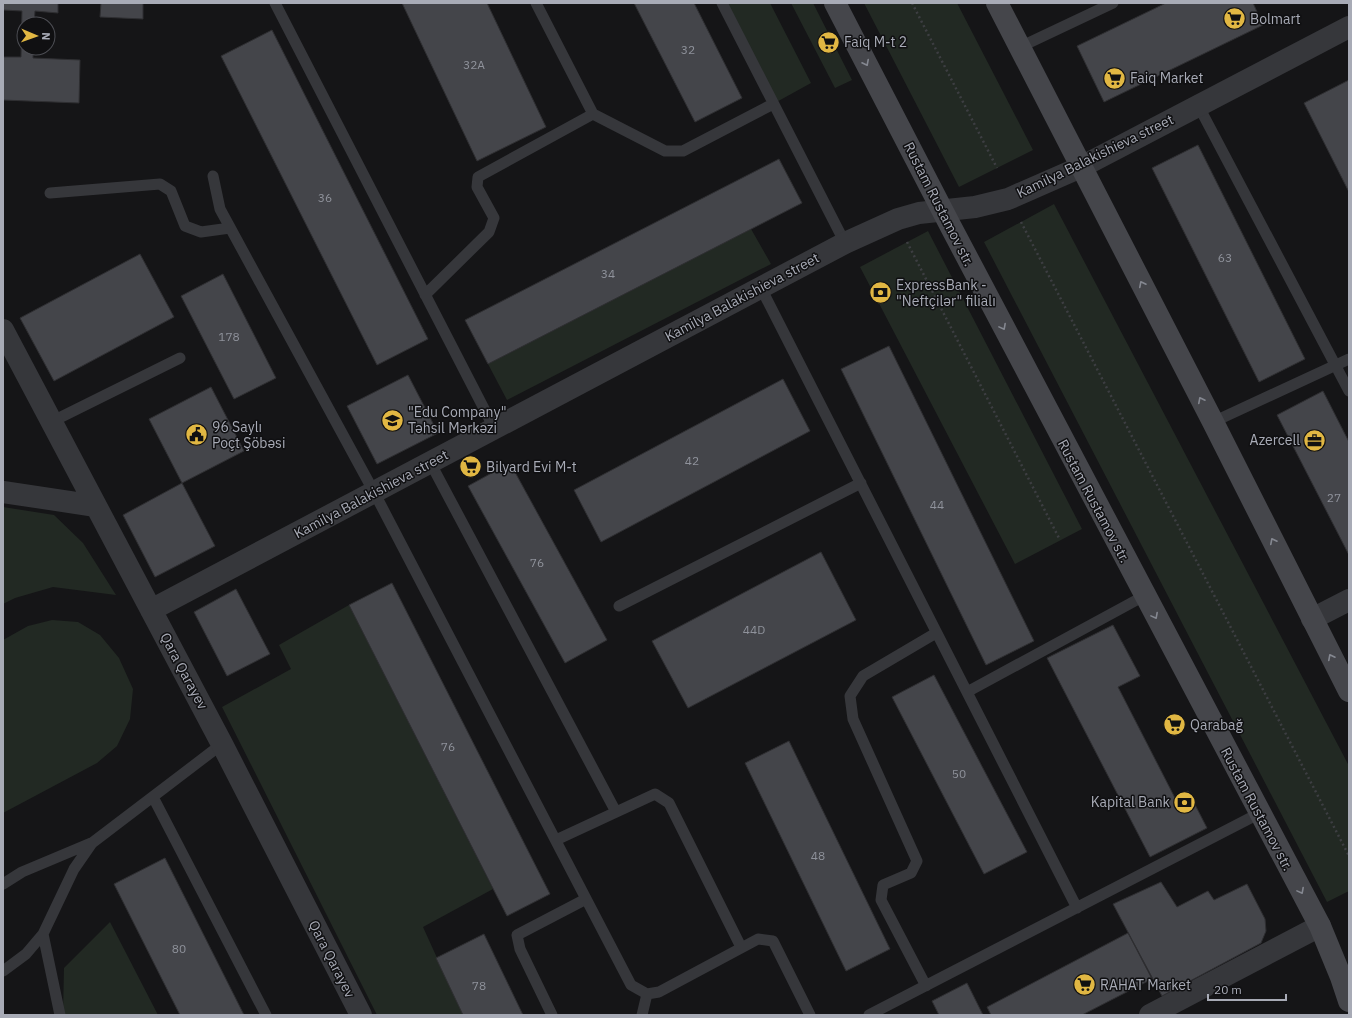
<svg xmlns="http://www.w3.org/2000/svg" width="1352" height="1018" font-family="'IBM Plex Sans',sans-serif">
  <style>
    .green { fill: #222923 }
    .building { fill: #44454a; stroke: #2f2f32 }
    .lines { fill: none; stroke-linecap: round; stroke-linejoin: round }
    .path { stroke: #3d3e42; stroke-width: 2.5; stroke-dasharray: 2 3; stroke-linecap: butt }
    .service { stroke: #36373b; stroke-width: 11 }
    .minor { stroke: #36373b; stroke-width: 22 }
    .secondary { stroke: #45464b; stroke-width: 22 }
    .oneway { stroke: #858891 }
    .labels { text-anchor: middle; stroke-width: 3; stroke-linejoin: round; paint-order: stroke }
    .number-label { font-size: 12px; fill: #8f929b }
    .poi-label { font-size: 14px; fill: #a8abb6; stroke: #101012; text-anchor: start }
    .street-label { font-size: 14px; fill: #a8abb6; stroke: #101012 }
  </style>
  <rect width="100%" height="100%" fill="#151517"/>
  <path class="green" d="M722,3H770L811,83L773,104Z
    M791,3H813L852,80L835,88Z
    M864,3H957L1033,150L959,187Z
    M1054,204L1349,766V891L1327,902L984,242Z
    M751,229L771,264L507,400L488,364Z
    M928,231L1082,529L1015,564L860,267Z
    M3,507L54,515L83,543L116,595L53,587L15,598L3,604Z
    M349,605L493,889L423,927L463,1015H377L222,707L291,669L279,645Z
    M52,620L78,622L100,635L119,658L133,689L130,719L117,746L97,763L3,813V640L28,626Z
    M110,922L158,1015H63L64,968Z"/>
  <path class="building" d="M3,3H58V13L35,11L34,24H24V48H33V58L80,60L79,103L3,100V57H21L22,11L3,10Z
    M101,3H143V19L100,17Z
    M402,3H487L546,127L477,161Z
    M634,3H694L742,98L695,122Z
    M1166,3H1253L1263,25L1104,102L1077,46Z
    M272,30L428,339L377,365L221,56Z
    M1349,80V192L1304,103Z
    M1198,145L1305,359L1259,382L1152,168Z
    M779,159L802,203L488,364L465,320Z
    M140,254L174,317L54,381L20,318Z
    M223,274L276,378L234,399L181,296Z
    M889,346L1034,641L986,665L841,369Z
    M408,375L438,433L377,464L347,406Z
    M783,379L810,431L601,542L574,490Z
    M211,387L244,451L182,483L149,419Z
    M1323,391L1349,442V555L1277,415Z
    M510,463L607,640L565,663L468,486Z
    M182,483L215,546L155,577L123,515Z
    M821,552L856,620L688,708L652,641Z
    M392,583L550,894L507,916L349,605Z
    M236,589L270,654L227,676L194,612Z
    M1113,625L1140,676L1118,687L1175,798L1188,791L1207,828L1150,857L1047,658Z
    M934,675L1027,852L984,874L892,697Z
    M789,741L890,949L846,971L745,763Z
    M165,858L244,1015H180L114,884Z
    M1161,882L1177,907L1208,891L1214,900L1247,884L1265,919L1266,931L1261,943L1162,996L1113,904Z
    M1128,933L1152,979L1082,1015H991L987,1007Z
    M484,934L523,1015H463L436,958Z
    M967,983L983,1015H939L932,1001Z"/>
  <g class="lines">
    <path class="path" d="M912,3L997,168
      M1021,222L1349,856
      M907,242L1060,540"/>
    <path class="service" d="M275,3L494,428
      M536,3L593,114L665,151H683L773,104
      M722,3L845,243
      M1020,47L1113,3
      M1198,105L1349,391
      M213,176L220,209L374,492L631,985L647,994L659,992L758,939L773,941L810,1015
      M50,193L160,184L171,191L185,226L201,232L230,228
      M760,286L1077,908
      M425,295L489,232L494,218L477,187L478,177L593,114
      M51,422L180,358
      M1213,422L1349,359
      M430,462L616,812
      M619,606L861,483
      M967,692L1144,596
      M153,797L266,1015
      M556,840L655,794L669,803L741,947
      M3,884L22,872L91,843
      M43,934L60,1015
      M3,971L26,954L43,934L74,869L92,843L222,744
      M926,986L881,900L883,885L911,873L917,861L853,719L850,696L863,676L936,633
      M552,1015L520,949L517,935L586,899
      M642,1015L647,994
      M869,1015L1260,813"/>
    <path class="minor" d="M3,330L222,744L361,1015
      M3,492L96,506
      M151,610L845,243L898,219L919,213L975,207L1008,199L1081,167L1349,27
      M1312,619L1349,600
      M1150,1015L1320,926"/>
    <path class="secondary" d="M835,3L951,227L1320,926L1341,977L1349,1001
      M997,3L1213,422L1349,691"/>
  </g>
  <defs><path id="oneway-chevron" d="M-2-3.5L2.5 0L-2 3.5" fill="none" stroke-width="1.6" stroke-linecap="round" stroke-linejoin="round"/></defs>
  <g class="oneway">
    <use href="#oneway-chevron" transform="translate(866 63) rotate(63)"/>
    <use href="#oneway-chevron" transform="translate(1142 284) rotate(-117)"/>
    <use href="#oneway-chevron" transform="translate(1003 327) rotate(62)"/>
    <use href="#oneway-chevron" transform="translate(1201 400) rotate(-117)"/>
    <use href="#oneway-chevron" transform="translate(1273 541) rotate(-117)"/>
    <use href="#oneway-chevron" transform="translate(1155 616) rotate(62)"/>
    <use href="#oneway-chevron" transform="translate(1331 657) rotate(-117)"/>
    <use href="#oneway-chevron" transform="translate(1301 891) rotate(62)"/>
  </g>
  <defs>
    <symbol id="supermarket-disc" viewBox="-11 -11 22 22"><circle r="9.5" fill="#e1b743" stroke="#101012"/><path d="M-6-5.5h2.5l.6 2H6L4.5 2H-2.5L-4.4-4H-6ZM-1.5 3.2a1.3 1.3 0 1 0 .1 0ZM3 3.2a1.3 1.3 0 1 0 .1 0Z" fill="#111"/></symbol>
    <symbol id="bank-disc" viewBox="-11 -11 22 22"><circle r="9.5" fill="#e1b743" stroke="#101012"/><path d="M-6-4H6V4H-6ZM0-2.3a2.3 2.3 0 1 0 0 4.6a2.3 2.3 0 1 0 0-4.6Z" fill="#111"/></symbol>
    <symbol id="school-disc" viewBox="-11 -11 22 22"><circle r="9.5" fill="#e1b743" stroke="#101012"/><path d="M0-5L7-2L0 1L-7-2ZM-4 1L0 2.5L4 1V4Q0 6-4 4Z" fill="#111"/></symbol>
    <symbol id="civic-disc" viewBox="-11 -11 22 22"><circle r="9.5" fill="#e1b743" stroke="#101012"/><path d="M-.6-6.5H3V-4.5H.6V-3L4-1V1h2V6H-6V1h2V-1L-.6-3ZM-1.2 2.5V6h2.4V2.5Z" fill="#111"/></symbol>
    <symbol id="office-disc" viewBox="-11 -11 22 22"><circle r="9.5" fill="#e1b743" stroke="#101012"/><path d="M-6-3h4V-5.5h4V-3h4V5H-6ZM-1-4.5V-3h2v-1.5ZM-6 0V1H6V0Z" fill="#111"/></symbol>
  </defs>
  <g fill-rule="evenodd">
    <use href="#supermarket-disc" x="1222" y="6" width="25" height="25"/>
    <use href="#supermarket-disc" x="816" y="30" width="25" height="25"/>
    <use href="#supermarket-disc" x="1102" y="66" width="25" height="25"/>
    <use href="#bank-disc" x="868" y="280" width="25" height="25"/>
    <use href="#school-disc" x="380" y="408" width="25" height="25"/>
    <use href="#civic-disc" x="184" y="422" width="25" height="25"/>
    <use href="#office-disc" x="1302" y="428" width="25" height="25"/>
    <use href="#supermarket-disc" x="458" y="454" width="25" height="25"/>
    <use href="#supermarket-disc" x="1162" y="712" width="25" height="25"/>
    <use href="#bank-disc" x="1172" y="790" width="25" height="25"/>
    <use href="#supermarket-disc" x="1072" y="972" width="25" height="25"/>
  </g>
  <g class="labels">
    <g class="number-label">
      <text x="688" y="54">32</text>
      <text x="474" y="69">32A</text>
      <text x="325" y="202">36</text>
      <text x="1225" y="262">63</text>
      <text x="608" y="278">34</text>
      <text x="229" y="341">178</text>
      <text x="692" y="465">42</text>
      <text x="1334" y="502">27</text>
      <text x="937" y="509">44</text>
      <text x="537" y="567">76</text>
      <text x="754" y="634">44D</text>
      <text x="448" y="751">76</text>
      <text x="959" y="778">50</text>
      <text x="818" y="860">48</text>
      <text x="179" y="953">80</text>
      <text x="479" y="990">78</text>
    </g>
    <g class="poi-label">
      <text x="1250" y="24">Bolmart</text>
      <text x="844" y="47">Faiq M-t 2</text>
      <text x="1130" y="83">Faiq Market</text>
      <text x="896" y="290">ExpressBank -<tspan x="896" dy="16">"Neftçilər" filialı</tspan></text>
      <text x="408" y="417">"Edu Company"<tspan x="408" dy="16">Təhsil Mərkəzi</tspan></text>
      <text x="212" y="432">96 Saylı<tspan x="212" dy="16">Poçt Şöbəsi</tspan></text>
      <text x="1300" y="445" text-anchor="end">Azercell</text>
      <text x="486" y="472">Bilyard Evi M-t</text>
      <text x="1190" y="730">Qarabağ</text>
      <text x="1170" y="807" text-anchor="end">Kapital Bank</text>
      <text x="1100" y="990">RAHAT Market</text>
    </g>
    <g class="street-label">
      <text transform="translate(1095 156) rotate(-26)" y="5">Kamilya Balakishieva street</text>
      <text transform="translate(939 204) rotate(63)" y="5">Rustam Rustamov str.</text>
      <text transform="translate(742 297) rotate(-28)" y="5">Kamilya Balakishieva street</text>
      <text transform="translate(371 494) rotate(-28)" y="5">Kamilya Balakishieva street</text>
      <text transform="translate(1094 501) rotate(62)" y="5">Rustam Rustamov str.</text>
      <text transform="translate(184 671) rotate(62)" y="5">Qara Qarayev</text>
      <text transform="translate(1257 809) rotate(62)" y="5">Rustam Rustamov str.</text>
      <text transform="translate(332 959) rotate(63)" y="5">Qara Qarayev</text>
    </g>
  </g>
  <rect width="1352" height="1018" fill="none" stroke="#a8abb6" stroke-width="8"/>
  <g transform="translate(36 36) rotate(92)"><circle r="19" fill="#101012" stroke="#4d4e54"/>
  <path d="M0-3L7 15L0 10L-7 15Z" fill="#e1b743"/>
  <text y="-6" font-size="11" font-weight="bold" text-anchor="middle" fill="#a8abb6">N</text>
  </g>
  <path d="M1208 994v6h78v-6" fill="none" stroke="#a8abb6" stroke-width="2"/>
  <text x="1214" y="994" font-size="12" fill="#a8abb6" stroke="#101012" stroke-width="3" paint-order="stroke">20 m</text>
</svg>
